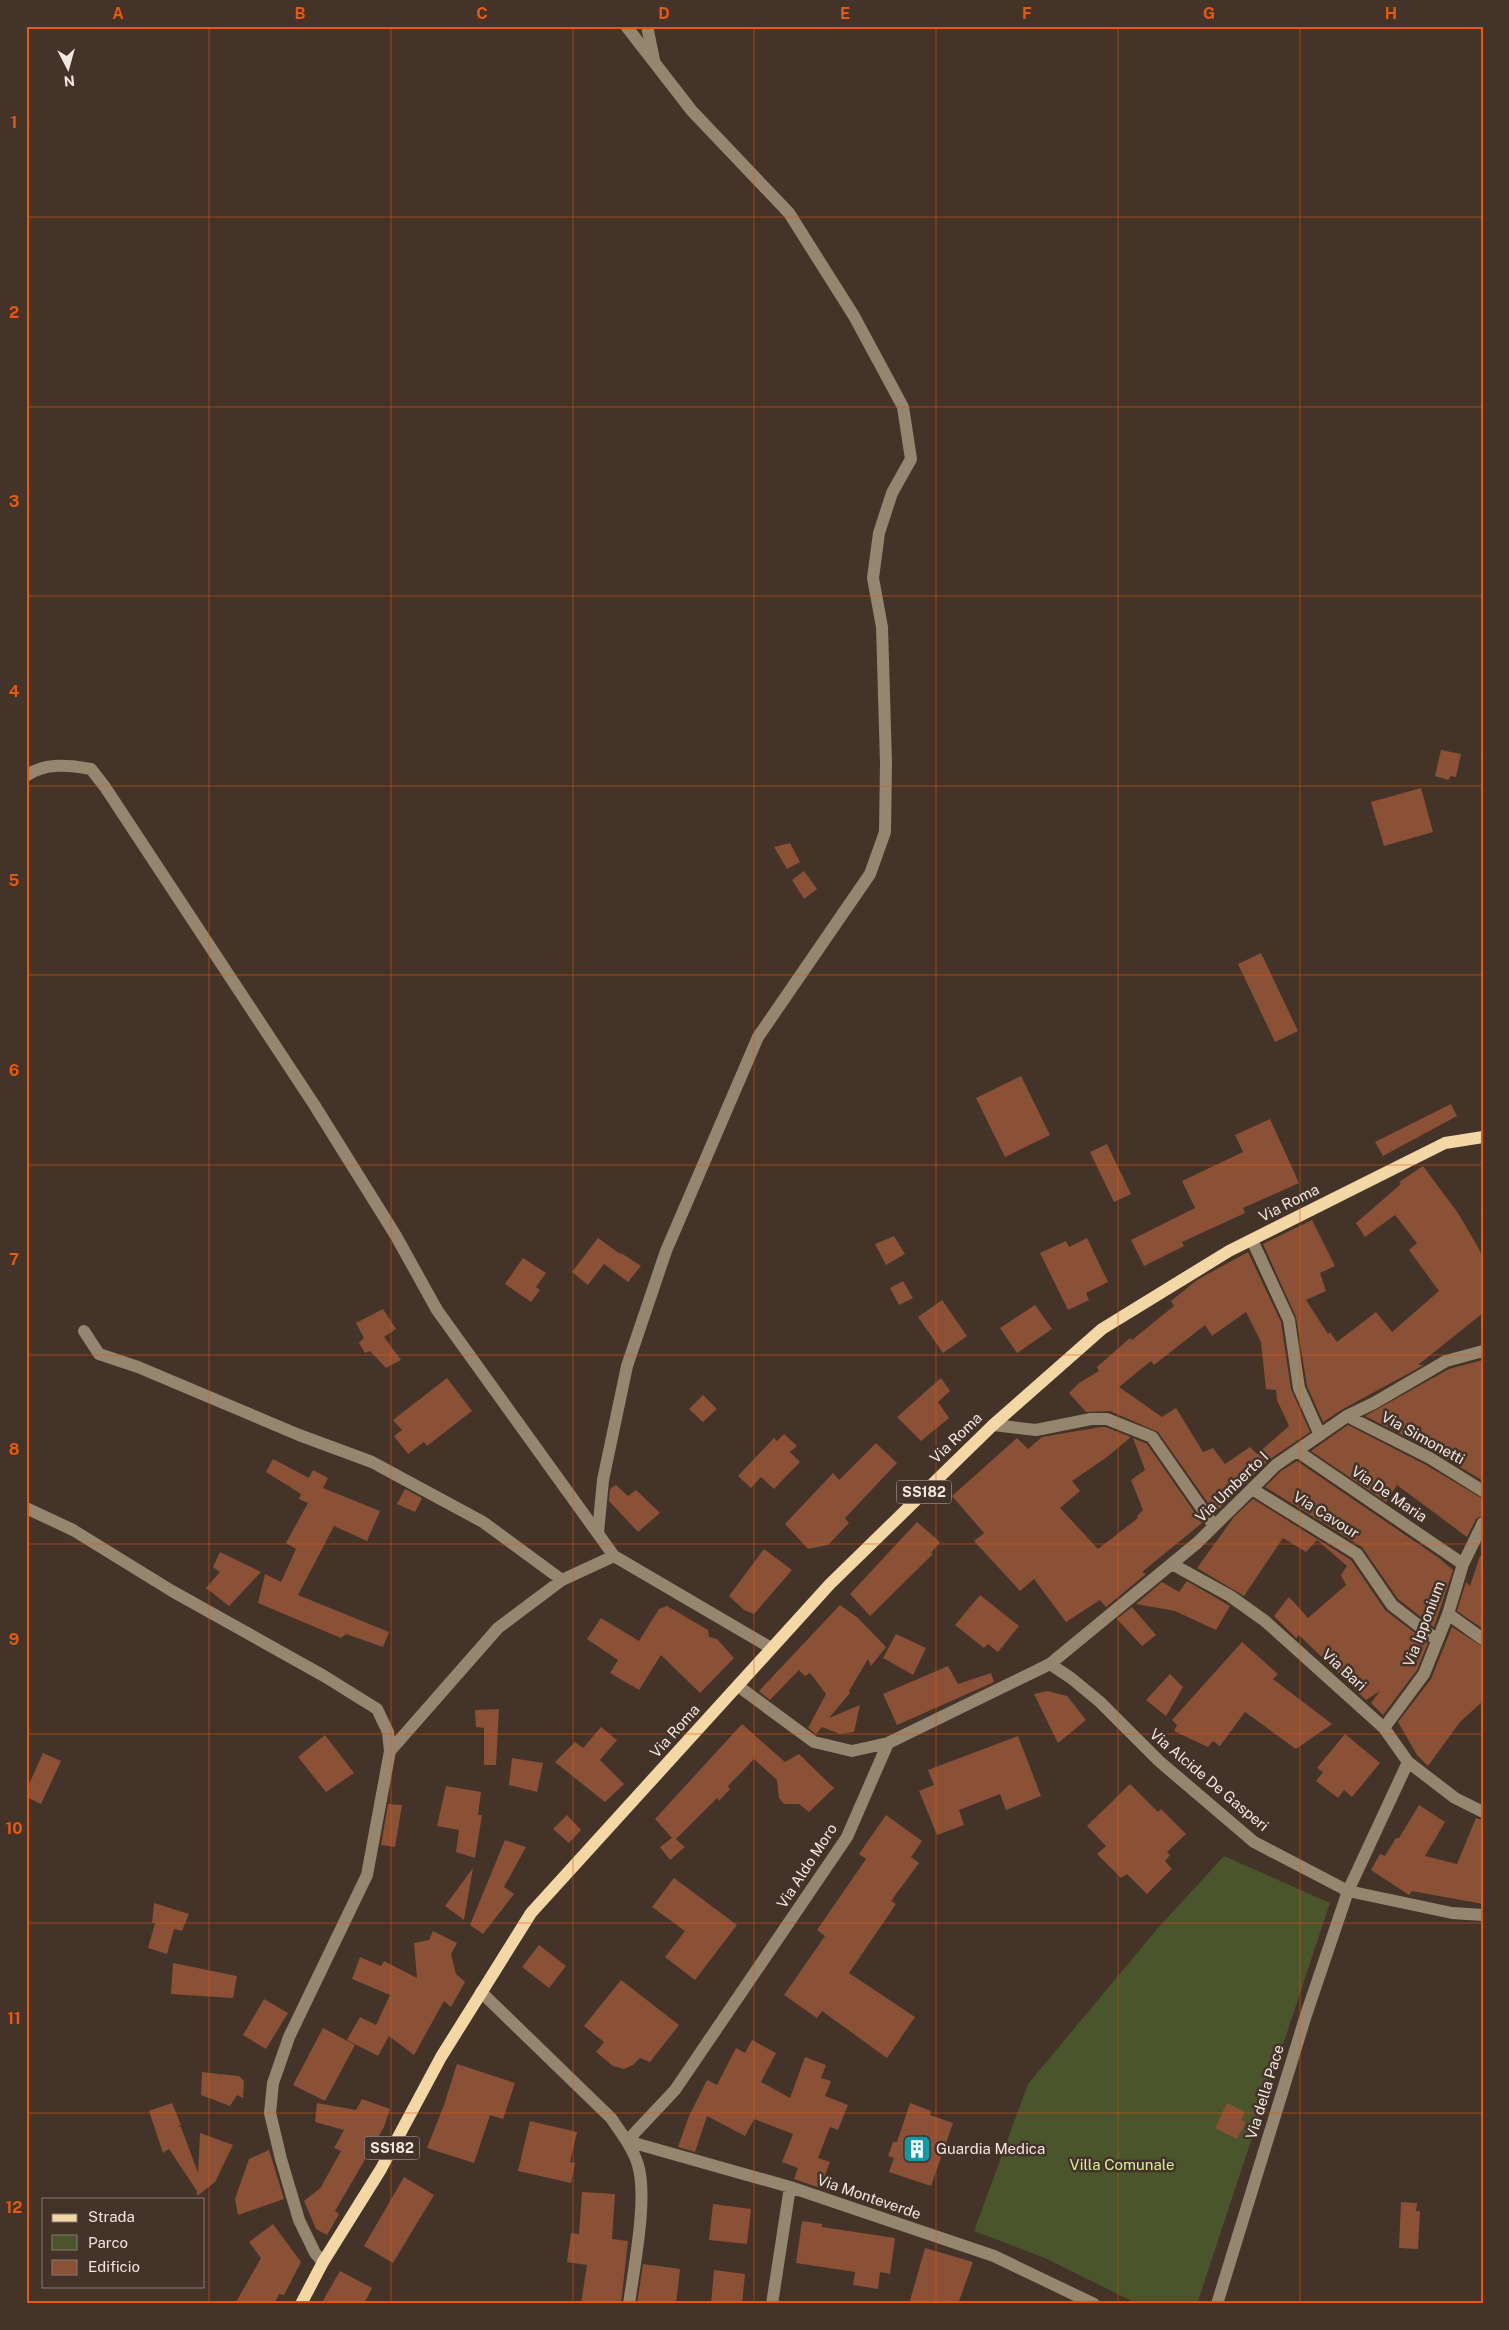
<svg xmlns="http://www.w3.org/2000/svg" width="1509" height="2330" font-family="'Public Sans',sans-serif">
  <style>
    .green { fill: #4a552b }
    .building { fill: #8a5137; fill-rule: evenodd }
    .lines { fill: none; stroke-linecap: round; stroke-linejoin: round }
    .minor { stroke: #95876f; stroke-width: 12 }
    .major { stroke: #f3d7a4; stroke-width: 12 }
    .grid { fill: none; stroke: #e8590c; stroke-width: 1; stroke-opacity: 0.55 }
    .labels { text-anchor: middle; stroke-width: 5; stroke-linejoin: round; paint-order: stroke }
    .shield { fill: #443329; stroke: #beb1aa; stroke-width: 1 }
    .shield-label { font-size: 14px; font-weight: bold; fill: #f2e7e1 }
    .street-label { font-size: 15px; fill: #f2e7e1; stroke: #443329 }
    .poi-label { font-size: 15px; fill: #f2e7e1; stroke: #443329; text-anchor: start }
    .park-label { font-size: 15px; fill: #d7f199; stroke: #443329 }
    .neatline { fill: none; stroke: #e8590c; stroke-width: 2 }
    .grid-label { font-size: 16px; text-anchor: middle; font-weight: bold; fill: #e8590c }
  </style>
  <rect width="100%" height="100%" fill="#443329"/>
  <path class="green" d="M1224,1856L1330,1903L1197,2304H1138L1045,2258L974,2231L1028,2084L1158,1928Z"/>
  <path class="building" d="M1441,750L1461,754L1456,777L1451,776L1448,780L1435,776Z
    M1421,788L1433,832L1384,846L1371,802Z
    M790,843L800,862L787,869L774,847Z
    M804,871L817,889L804,899L792,880Z
    M1261,953L1298,1031L1275,1042L1238,964Z
    M1021,1076L1050,1135L1005,1157L976,1098Z
    M1451,1104L1457,1116L1383,1156L1375,1142Z
    M1270,1119L1299,1183L1243,1208L1245,1213L1182,1242L1184,1246L1144,1266L1131,1240L1195,1208L1182,1181L1243,1152L1235,1135Z
    M1107,1144L1131,1194L1114,1202L1090,1152Z
    M1423,1166L1458,1213L1479,1249L1483,1259V1313L1418,1365H1424L1343,1409L1323,1422L1307,1386L1296,1317L1263,1244L1312,1220L1335,1266L1320,1273L1326,1291L1306,1300L1328,1334L1330,1332L1337,1342L1376,1312L1392,1332L1439,1291L1409,1250L1417,1243L1395,1215L1365,1237L1356,1223L1401,1184L1399,1182Z
    M894,1236L905,1254L886,1265L875,1244Z
    M598,1238L620,1254L621,1253L641,1266L628,1282L604,1264L588,1285L572,1272Z
    M1087,1238L1108,1282L1086,1293L1089,1300L1068,1310L1040,1253L1066,1241L1069,1247Z
    M1248,1252L1281,1322L1291,1389L1310,1432L1270,1459L1215,1513L1158,1432L1110,1411L1086,1412L1069,1393L1079,1383L1099,1371L1097,1367L1130,1338L1132,1340L1174,1306L1171,1301L1197,1280ZM1246,1312L1261,1342L1266,1389L1276,1390L1277,1400L1289,1426L1257,1454L1250,1447L1225,1464L1213,1448L1203,1452L1176,1408L1162,1417L1119,1387L1151,1361L1154,1365L1205,1325L1212,1336Z
    M523,1258L546,1273L536,1287L540,1290L531,1302L505,1284Z
    M903,1281L913,1298L899,1305L890,1288Z
    M942,1300L967,1336L943,1353L918,1317Z
    M1035,1305L1052,1329L1017,1353L1000,1328Z
    M383,1309L396,1329L384,1337L401,1360L386,1368L370,1351L365,1353L359,1343L364,1338L356,1323Z
    M1483,1360V1481L1434,1451L1365,1416L1449,1369Z
    M447,1378L472,1411L427,1446L424,1442L408,1454L394,1436L402,1430L393,1420Z
    M941,1378L950,1391L938,1402L949,1418L921,1441L897,1417Z
    M703,1395L717,1409L703,1422L689,1409Z
    M1348,1425L1426,1465L1483,1499V1515L1476,1519L1467,1537L1397,1485L1386,1502L1311,1451Z
    M1101,1427H1105L1131,1437L1107,1457L1072,1481L1080,1491L1060,1508L1098,1549L1138,1518L1137,1516L1143,1510L1131,1480L1145,1470L1133,1438L1147,1444L1202,1523L1142,1572L1146,1574L1106,1607L1100,1600L1066,1622L1034,1579L1020,1591L974,1541L984,1533L952,1496L1017,1438L1028,1449L1042,1437Z
    M784,1434L797,1446L790,1452L800,1462L774,1489L761,1477L751,1488L738,1476L774,1438L777,1441Z
    M876,1443L897,1463L845,1518L849,1523L828,1545L808,1549L785,1524L833,1473L839,1480Z
    M273,1459L309,1478L313,1470L328,1478L323,1488L380,1511L367,1541L334,1526L298,1595L389,1632L383,1647L346,1634L341,1638L258,1603L265,1574L281,1582L296,1549L286,1543L308,1503L299,1499L301,1494L266,1472Z
    M1297,1461L1439,1558L1453,1570L1434,1627L1398,1599L1362,1547L1265,1487L1281,1471Z
    M616,1485L628,1496L636,1490L660,1513L638,1532L609,1501L610,1489Z
    M405,1489L422,1498L415,1512L397,1504Z
    M1253,1499L1351,1560L1385,1610L1428,1643L1417,1670L1383,1715L1371,1703L1380,1691L1366,1700L1299,1635L1296,1638L1274,1616L1289,1597L1308,1618L1346,1585L1341,1575L1347,1566L1317,1540L1306,1552L1283,1538L1244,1596L1197,1568L1234,1517Z
    M917,1522L940,1542L931,1553L933,1554L870,1616L850,1594Z
    M764,1549L792,1570L754,1614L744,1610L729,1596Z
    M220,1552L261,1572L229,1606L206,1588L220,1572L213,1567Z
    M1480,1556H1483V1629L1457,1611L1466,1582L1470,1586Z
    M1187,1581L1230,1606L1216,1630L1175,1611L1136,1604L1162,1582L1179,1592Z
    M980,1595L1019,1626L998,1652L988,1644L984,1648L955,1625Z
    M840,1605L858,1618L886,1647L871,1666L868,1659L849,1691L850,1693L829,1718L860,1705L854,1732L840,1734L822,1727L816,1734L808,1728L826,1694L810,1673L805,1676L799,1670L770,1700L759,1691Z
    M667,1606L708,1630L709,1637L717,1639L734,1658L700,1693L661,1655L639,1690L610,1673L618,1660L587,1639L601,1618L639,1641L659,1609Z
    M1132,1607L1156,1635L1142,1646L1117,1619Z
    M1452,1627L1483,1647V1701L1460,1722L1428,1766L1417,1755L1398,1722L1431,1679Z
    M896,1634L926,1648L913,1675L883,1658Z
    M1242,1642L1278,1674L1273,1679L1332,1724L1296,1749L1245,1712L1220,1746L1213,1741L1208,1747L1174,1731L1177,1725L1172,1720Z
    M948,1666L958,1684L991,1673L994,1682L897,1725L883,1694Z
    M1170,1674L1183,1687L1166,1716L1146,1700Z
    M1047,1691L1067,1696L1086,1720L1058,1743L1034,1694Z
    M499,1709L496,1765H484V1728L476,1727L475,1710Z
    M742,1724L785,1762L799,1754L834,1788L809,1812L799,1804H784L779,1798L777,1780L754,1759L728,1786L730,1789L719,1801L717,1798L676,1839L685,1847L670,1860L660,1847L672,1838L655,1819Z
    M601,1727L617,1740L600,1760L624,1784L605,1802L555,1762L575,1742L583,1748Z
    M1345,1734L1380,1763L1352,1797L1344,1790L1338,1798L1316,1781L1323,1772L1317,1768Z
    M325,1735L354,1773L326,1792L298,1757Z
    M1018,1736L1041,1796L1006,1810L1000,1794L959,1810L964,1825L937,1835L919,1791L934,1785L928,1770Z
    M43,1753L61,1761L41,1804L26,1797V1791Z
    M512,1758L543,1763L537,1792L509,1785Z
    M1130,1784L1158,1812L1161,1809L1186,1834L1167,1852L1170,1855L1165,1861L1172,1869L1147,1894L1127,1874L1121,1878L1097,1854L1106,1846L1087,1826Z
    M446,1786L481,1792L478,1815H482L475,1858L456,1852L459,1830L437,1826Z
    M388,1804L402,1805L395,1847L381,1845Z
    M1419,1805L1445,1822L1425,1856L1457,1864L1476,1818L1483,1820V1904L1412,1891L1409,1895L1371,1870L1380,1854L1385,1856L1396,1838H1399Z
    M567,1815L581,1830L569,1843L553,1829Z
    M886,1815L922,1841L911,1857L919,1863L891,1901L896,1904L849,1973L915,2017L887,2058L822,2011L817,2018L784,1995L825,1936L817,1930L866,1859L859,1854Z
    M505,1840L526,1847L504,1887L514,1894L483,1934L470,1925Z
    M473,1868L464,1920L445,1906Z
    M674,1878L737,1925L695,1980L665,1957L685,1931L652,1907Z
    M154,1903L189,1914L182,1931L174,1929L167,1954L148,1948L155,1923H152Z
    M433,1931L457,1943L451,1954L456,1974L465,1982L451,2007L444,2001L414,2055L389,2036L378,2056L347,2040L360,2017L376,2025L390,1995L352,1979L360,1957L381,1966L384,1961L417,1978L414,1943L429,1940Z
    M539,1945L566,1966L549,1988L522,1967Z
    M173,1963L237,1976L233,1998L171,1994Z
    M621,1980L679,2025L650,2062L640,2058L633,2065L624,2069L613,2066L596,2052L604,2042L584,2026Z
    M264,1999L288,2013L266,2049L243,2035Z
    M323,2028L355,2045L325,2101L293,2085Z
    M752,2040L776,2053L761,2082L790,2098L805,2057L826,2065L821,2078L831,2081L825,2096L848,2105L838,2130L830,2127L818,2158L830,2162L820,2188L794,2179L798,2168L782,2162L793,2134L754,2119L745,2136L707,2116L695,2152L678,2147L689,2116L707,2080L717,2085L736,2048L745,2053Z
    M457,2064L515,2083L503,2119L490,2115L474,2163L427,2148L444,2105Z
    M202,2072L219,2074V2076L220,2074L239,2076L244,2081L243,2098L237,2095L230,2106L201,2095Z
    M362,2099L390,2109L384,2127L335,2211L339,2214L327,2235L316,2229L304,2201L323,2186L321,2187L341,2151L334,2148L344,2130L315,2122L317,2103L356,2110Z
    M172,2103L181,2125L178,2126L181,2127L198,2173L200,2133L233,2145L215,2182L197,2196V2191L169,2149L163,2153L149,2111Z
    M910,2103L931,2111L930,2115L953,2123L931,2186L889,2172L894,2158L888,2156L893,2142H897Z
    M1227,2103L1245,2112L1241,2120L1246,2122L1237,2139L1215,2128Z
    M530,2121L577,2132L570,2162L575,2163L571,2183L518,2171Z
    M269,2150L284,2199L238,2215L235,2199L249,2159Z
    M404,2177L434,2195L393,2263L364,2246Z
    M582,2192L615,2194L612,2239L628,2241L621,2304H581L587,2265L567,2262L571,2233L579,2234Z
    M1401,2202L1417,2203L1416,2211H1420L1418,2249L1399,2248Z
    M713,2204L751,2209L747,2244L709,2240Z
    M802,2221L822,2224V2227L895,2238L890,2274L880,2272L878,2289L853,2285L855,2272L796,2263Z
    M273,2224L301,2262L284,2295L279,2294L274,2304H235L261,2258L249,2242Z
    M925,2248L973,2262L958,2304H909Z
    M643,2264L680,2269L676,2304H637Z
    M714,2270L745,2274L742,2304H711Z
    M340,2271L372,2288L364,2304H321Z"/>
  <g class="lines">
    <path class="minor" d="M647,26L654,60
      M26,776C45,762 70,765 91,769L105,787L315,1106L396,1236L437,1310L614,1556L771,1648
      M1252,1240L1289,1320L1299,1388L1320,1435
      M84,1331L99,1354L138,1367L299,1435L372,1462L483,1522L562,1580
      M1347,1416L1430,1458L1483,1491
      M993,1425L1036,1430L1091,1419H1107L1152,1437L1214,1526
      M1297,1451L1463,1564
      M1252,1489L1357,1554L1392,1605L1437,1640
      M26,1508L73,1530L172,1591L324,1676L377,1709L388,1732L390,1751L367,1875L289,2037L273,2083L270,2113L281,2159L299,2220L315,2253L323,2262
      M598,1533L603,1480L627,1366L666,1251L758,1037L870,874L885,832L886,763L882,627L873,578L879,533L892,493L911,459L903,407L854,316L789,213L692,111L626,26
      M1172,1564L1230,1596L1265,1621L1384,1728L1408,1762L1455,1798L1483,1812
      M1448,1614L1483,1639
      M1050,1664L1071,1678L1100,1702L1159,1761L1254,1842L1348,1891L1452,1913L1483,1915
      M738,1686L814,1742L852,1751L888,1743
      M1384,1728L1424,1674L1448,1614L1463,1564L1483,1523
      M390,1751L498,1628L562,1580L614,1556
      M481,1992L611,2118C621,2133 633,2148 638,2165C648,2198 634,2267 629,2304
      M772,2304L790,2187
      M1094,2304L994,2256L790,2187L627,2141L675,2090L847,1837L888,1743L1050,1664L1197,1543L1276,1465L1347,1416L1374,1403L1446,1361L1483,1351
      M1217,2304L1306,2015L1348,1891L1408,1762"/>
    <path class="major" d="M301,2304L323,2262L381,2169L441,2057L531,1913L830,1584L993,1425L1102,1329L1229,1251L1445,1143L1483,1137"/>
  </g>
  <path class="grid" d="M209,26V2304M391,26V2304M573,26V2304M754,26V2304M936,26V2304M1118,26V2304M1300,26V2304M26,217H1483M26,407H1483M26,596H1483M26,786H1483M26,975H1483M26,1165H1483M26,1355H1483M26,1544H1483M26,1734H1483M26,1923H1483M26,2113H1483"/>
  <defs>
    <symbol id="building-square" viewBox="-11 -11 22 22"><rect x="-9" y="-9" width="18" height="18" rx="4" fill="#0f9aa8" stroke="#443329"/><path d="M-4-6H4V6H1V3H-1V6H-4ZM-2.5-4.3h1.7v1.8h-1.7ZM.8-4.3h1.7v1.8H.8ZM-2.5-1h1.7V.8h-1.7ZM.8-1h1.7V.8H.8Z" fill="#fff"/></symbol>
  </defs>
  <g fill-rule="evenodd">
    <use href="#building-square" x="901" y="2133" width="32" height="32"/>
  </g>
  <g class="labels">
    <g class="shield">
      <rect x="896.5" y="1480.5" width="55" height="23" rx="4"/>
      <rect x="364.5" y="2136.5" width="55" height="23" rx="4"/>
    </g>
    <g class="shield-label">
      <text x="924" y="1497">SS182</text>
      <text x="392" y="2153">SS182</text>
    </g>
    <g class="street-label">
      <text transform="translate(1289 1203) rotate(-27)" y="5">Via Roma</text>
      <text transform="translate(956 1438) rotate(-44)" y="5">Via Roma</text>
      <text transform="translate(1423 1438) rotate(29)" y="5">Via Simonetti</text>
      <text transform="translate(1232 1487) rotate(-44)" y="5">Via Umberto I</text>
      <text transform="translate(1389 1494) rotate(34)" y="5">Via De Maria</text>
      <text transform="translate(1326 1515) rotate(32)" y="5">Via Cavour</text>
      <text transform="translate(1424 1624) rotate(-69)" y="5">Via Ipponium</text>
      <text transform="translate(1344 1670) rotate(42)" y="5">Via Bari</text>
      <text transform="translate(675 1731) rotate(-48)" y="5">Via Roma</text>
      <text transform="translate(1209 1780) rotate(40)" y="5">Via Alcide De Gasperi</text>
      <text transform="translate(807 1866) rotate(-57)" y="5">Via Aldo Moro</text>
      <text transform="translate(1265 2092) rotate(-73)" y="5">Via della Pace</text>
      <text transform="translate(869 2197) rotate(19)" y="5">Via Monteverde</text>
    </g>
    <g class="poi-label">
      <text x="936" y="2154">Guardia Medica</text>
    </g>
    <g class="park-label">
      <text x="1122" y="2170">Villa Comunale</text>
    </g>
  </g>
  <rect width="1509" height="2330" fill="none" stroke="#443329" stroke-width="55"/>
  <rect x="42" y="2198" width="162" height="90" fill="#443329" stroke="#8a7b73"/>
  <rect x="52" y="2214" width="25" height="8" fill="#f3d7a4" stroke="#8a7b73"/>
  <text x="88" y="2222" font-size="15" fill="#f2e7e1">Strada</text>
  <rect x="52" y="2235" width="25" height="15" fill="#4a552b" stroke="#8a7b73"/>
  <text x="88" y="2248" font-size="15" fill="#f2e7e1">Parco</text>
  <rect x="52" y="2260" width="25" height="15" fill="#8a5137" stroke="#8a7b73"/>
  <text x="88" y="2272" font-size="15" fill="#f2e7e1">Edificio</text>
  <g transform="translate(68 68) rotate(174)" stroke="#443329" stroke-width="4" paint-order="stroke">
  <path d="M0-4L9 19L0 12L-9 19Z" fill="#f2e7e1"/>
  <text y="-8" font-size="14" font-weight="bold" text-anchor="middle" fill="#f2e7e1">N</text>
  </g>
  <rect x="28" y="28" width="1454" height="2274" class="neatline"/>
  <g class="grid-label">
    <text x="118" y="19">A</text>
    <text x="300" y="19">B</text>
    <text x="482" y="19">C</text>
    <text x="664" y="19">D</text>
    <text x="845" y="19">E</text>
    <text x="1027" y="19">F</text>
    <text x="1209" y="19">G</text>
    <text x="1391" y="19">H</text>
    <text x="14" y="128">1</text>
    <text x="14" y="318">2</text>
    <text x="14" y="507">3</text>
    <text x="14" y="697">4</text>
    <text x="14" y="886">5</text>
    <text x="14" y="1076">6</text>
    <text x="14" y="1265">7</text>
    <text x="14" y="1455">8</text>
    <text x="14" y="1645">9</text>
    <text x="14" y="1834">10</text>
    <text x="14" y="2024">11</text>
    <text x="14" y="2213">12</text>
  </g>
</svg>
